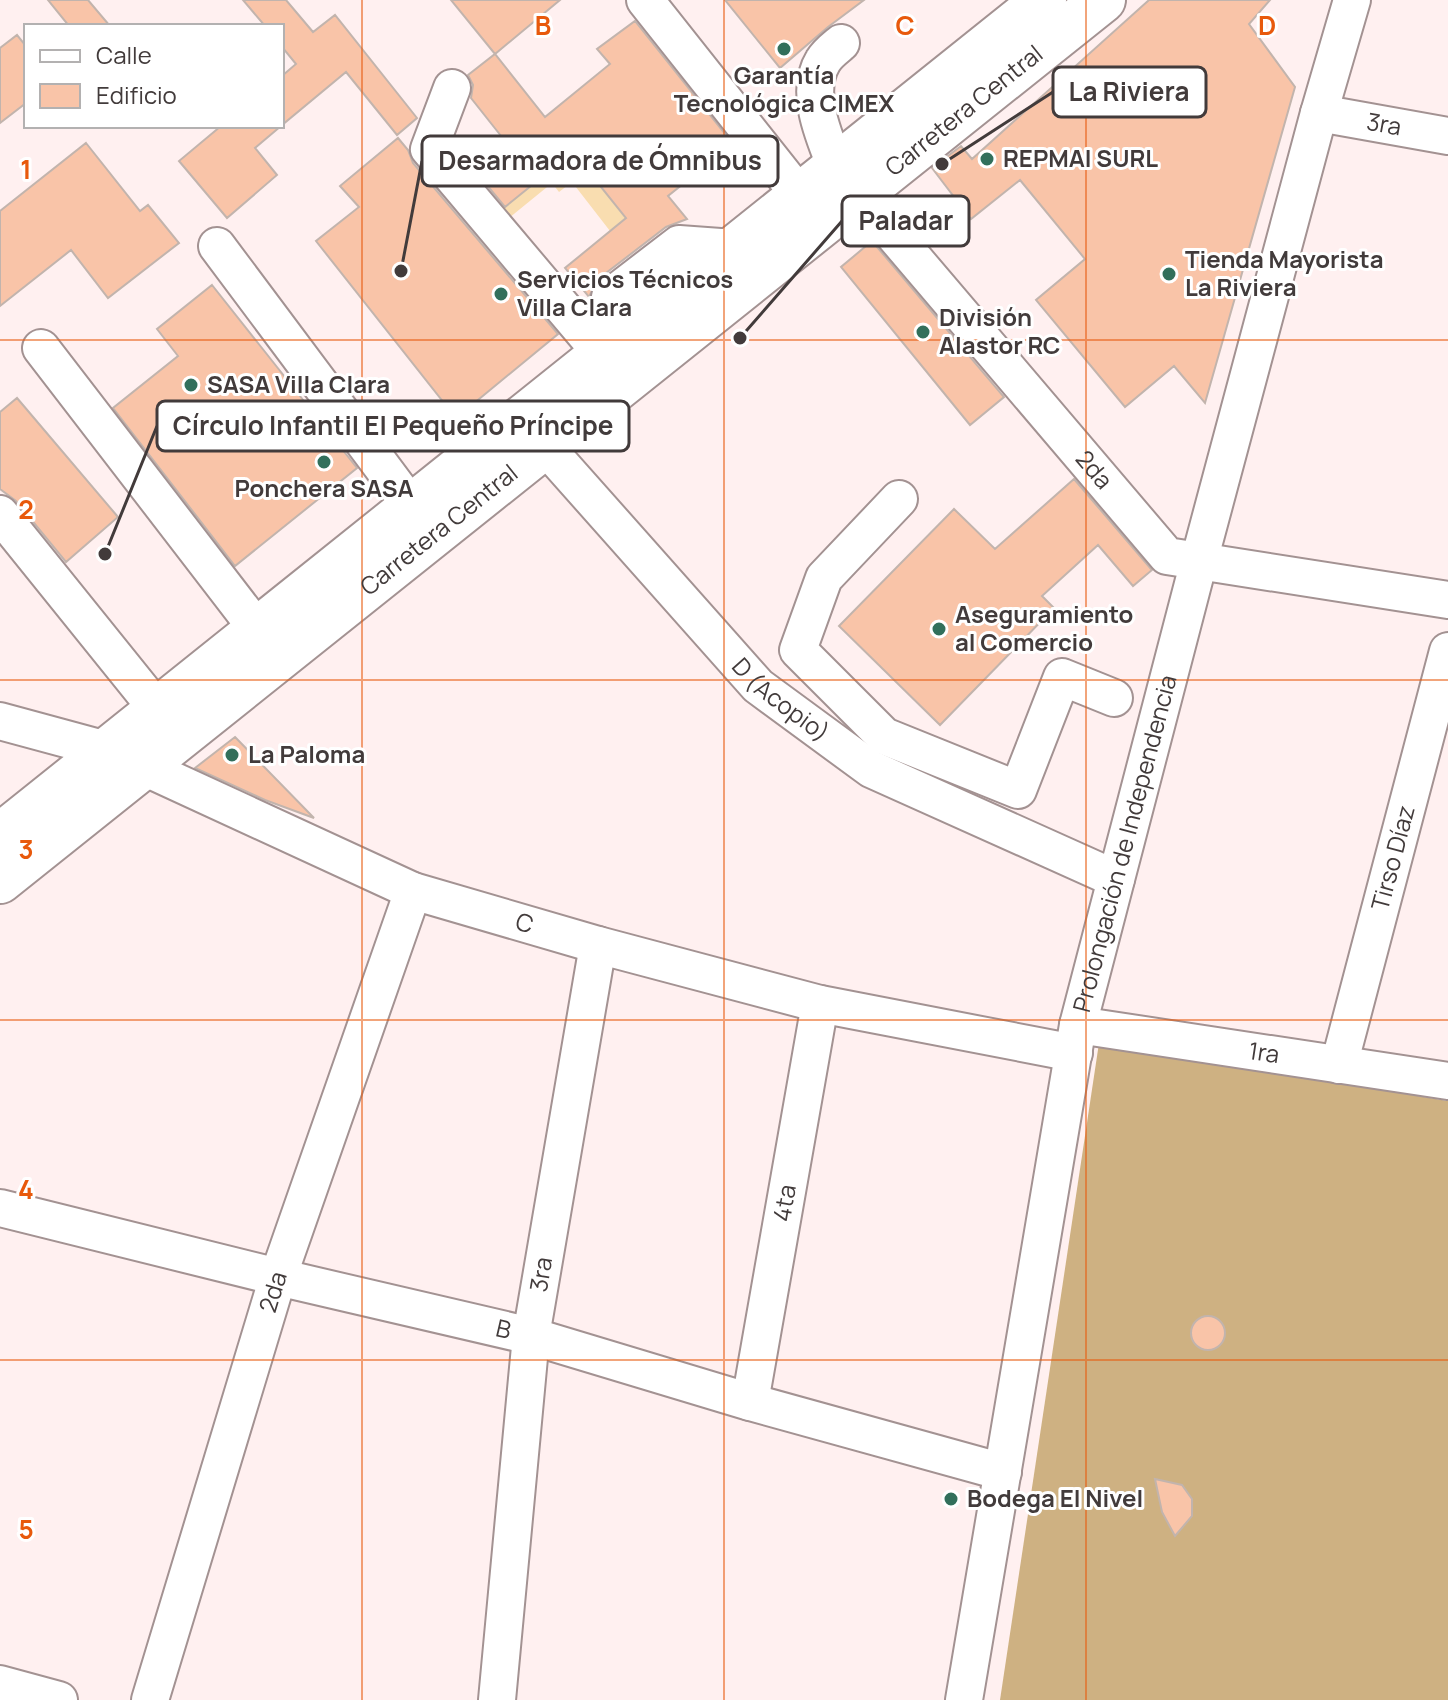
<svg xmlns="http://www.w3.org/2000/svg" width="1448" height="1700" font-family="Manrope,sans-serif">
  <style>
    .green { fill: #f9ddb0 }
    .forest { fill: #ceb182 }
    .building { fill: #f9c4a8; stroke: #c2b4ad; stroke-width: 2 }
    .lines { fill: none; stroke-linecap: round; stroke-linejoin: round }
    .minor-casing { stroke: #a39292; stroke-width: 40 }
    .major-casing { stroke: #a39292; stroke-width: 48 }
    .minor { stroke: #fff; stroke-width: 36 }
    .major { stroke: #fff; stroke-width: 44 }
    .grid { fill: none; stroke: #e8590c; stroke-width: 2; stroke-opacity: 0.55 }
    .poi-dot { fill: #326f5b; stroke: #fff; stroke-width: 3 }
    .labels { text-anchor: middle; stroke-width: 6; stroke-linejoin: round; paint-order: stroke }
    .poi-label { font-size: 24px; font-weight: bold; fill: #423b3b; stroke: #fff; text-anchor: start }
    .street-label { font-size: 24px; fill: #423b3b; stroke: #fff }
    .grid-label { font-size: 26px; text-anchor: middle; font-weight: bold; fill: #e8590c; stroke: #fff; stroke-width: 6; stroke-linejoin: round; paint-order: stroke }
    .leader { fill: none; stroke: #423b3b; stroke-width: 3 }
    .callout-dot { fill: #423b3b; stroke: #fff; stroke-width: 3 }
    .callout { fill: #fff; stroke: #423b3b; stroke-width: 3 }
    .callout-label { font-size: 26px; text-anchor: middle; font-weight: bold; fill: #423b3b }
  </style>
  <rect width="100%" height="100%" fill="#fff0f0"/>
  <path class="green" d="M573,152L627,218L610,231L572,182L559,192L552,183L509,218L502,209Z"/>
  <path class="forest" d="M1099,1043L1448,1101V1700H1000Z"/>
  <path class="building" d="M48,0H88L110,26H69Z
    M243,0H286L313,32L335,15L417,118L397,135L346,72L282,125V76L296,64L282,47V26H265Z
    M451,0H560L495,54Z
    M725,0H864L828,27L780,68Z
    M1149,0H1270L1249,24L1295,87L1205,403L1174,366L1125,407L1036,300L1085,259L1020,180L971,219L932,168L961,146L972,159Z
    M635,21L733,144L668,196L687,219L666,227L597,280L589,297L565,268L626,218L573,152L505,207L476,172L509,146L471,98L473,85L468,75L495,54L545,117L610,64L597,49Z
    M17,35L26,46V103L0,123V48Z
    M221,126H281L255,148L277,175L227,218L179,161Z
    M398,138L408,150L413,163L558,334L456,418L316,241L359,207L340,186Z
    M86,143L140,211L148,205L179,243L108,298L71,250L0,306V211Z
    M872,241L1004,397L970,425L841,267Z
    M212,285L357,468L235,566L113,408L178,356L157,329Z
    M17,398L118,517L66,562L16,501L0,489V412Z
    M1074,479L1152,570L1133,586L1098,545L1042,596L1054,608L940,725L839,626L954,509L995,549Z
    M235,737L314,818L265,800L195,768Z
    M1191 1333a17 17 0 1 1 34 0a17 17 0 1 1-34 0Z
    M1155,1479L1182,1485L1192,1499V1516L1175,1536L1162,1512Z"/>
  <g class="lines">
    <defs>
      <g id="minor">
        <path d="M645,0L817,217"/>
        <path id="s1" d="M841,43C835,48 827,54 823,61C804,92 824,137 836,167L1167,556L1448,600"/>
        <path d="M452,88L429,149L602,354L610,297L679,244L734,248"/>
        <path id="s2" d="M1319,113L1448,136"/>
        <path d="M217,246L427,527"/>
        <path d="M41,348L258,630"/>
        <path id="s3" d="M527,426L758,686L871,769L1116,879"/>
        <path d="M899,499L824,578L798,650L884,736L1018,790L1062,677L1114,698"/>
        <path d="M0,514L174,730"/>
        <path id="s4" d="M0,721L107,750L413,891L598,945L820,1004L1074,1053"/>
        <path id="s5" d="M1078,1025L1448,1081"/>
        <path id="s6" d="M1339,1065L1448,651"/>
        <path id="s7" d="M0,1208L278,1277L531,1336L750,1402L1003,1472"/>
        <path id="s8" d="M750,1402L820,1004"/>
        <path d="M0,1684L59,1700"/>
        <path id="s9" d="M150,1700L278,1277L413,891"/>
        <path id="s10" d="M497,1700L531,1336L598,945"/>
        <path id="s11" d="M964,1700L1078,1025L1199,561L1319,113L1352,0"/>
      </g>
      <g id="major">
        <path d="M0,836L1044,0"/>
        <path id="s12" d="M0,881L1103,0"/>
      </g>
    </defs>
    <use href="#minor" class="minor-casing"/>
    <use href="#major" class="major-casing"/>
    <use href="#minor" class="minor"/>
    <use href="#major" class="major"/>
  </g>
  <path class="grid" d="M362,0V1700M724,0V1700M1086,0V1700M0,340H1448M0,680H1448M0,1020H1448M0,1360H1448"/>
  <g class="poi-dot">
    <circle cx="784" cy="49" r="8"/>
    <circle cx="987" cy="159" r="8"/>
    <circle cx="1169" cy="274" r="8"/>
    <circle cx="501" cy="294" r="8"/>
    <circle cx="923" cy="332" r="8"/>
    <circle cx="191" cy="385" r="8"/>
    <circle cx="324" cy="462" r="8"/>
    <circle cx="939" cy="629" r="8"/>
    <circle cx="232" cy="755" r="8"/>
    <circle cx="951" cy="1499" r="8"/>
  </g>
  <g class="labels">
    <g class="poi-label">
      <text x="784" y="84" text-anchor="middle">Garantía<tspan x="784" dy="28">Tecnológica CIMEX</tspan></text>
      <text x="1003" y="167">REPMAI SURL</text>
      <text x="1185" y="268">Tienda Mayorista<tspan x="1185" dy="28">La Riviera</tspan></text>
      <text x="517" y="288">Servicios Técnicos<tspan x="517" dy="28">Villa Clara</tspan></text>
      <text x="939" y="326">División<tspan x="939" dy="28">Alastor RC</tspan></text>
      <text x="207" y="393">SASA Villa Clara</text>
      <text x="324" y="497" text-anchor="middle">Ponchera SASA</text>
      <text x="955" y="623">Aseguramiento<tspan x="955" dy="28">al Comercio</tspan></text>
      <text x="248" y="763">La Paloma</text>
      <text x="967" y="1507">Bodega El Nivel</text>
    </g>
    <g class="street-label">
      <text dy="8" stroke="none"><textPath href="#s12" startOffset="1234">Carretera Central</textPath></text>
      <text dy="8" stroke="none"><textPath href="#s2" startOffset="66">3ra</textPath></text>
      <text dy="8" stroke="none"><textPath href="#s1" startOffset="534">2da</textPath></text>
      <text dy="8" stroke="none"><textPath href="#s12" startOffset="562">Carretera Central</textPath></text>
      <text dy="8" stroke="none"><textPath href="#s3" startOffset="374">D (Acopio)</textPath></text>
      <text dy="8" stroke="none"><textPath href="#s11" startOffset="872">Prolongación de Independencia</textPath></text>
      <text dy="8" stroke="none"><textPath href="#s6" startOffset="214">Tirso Díaz</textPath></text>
      <text dy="8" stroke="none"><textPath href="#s4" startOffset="564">C</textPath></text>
      <text dy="8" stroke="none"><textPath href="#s5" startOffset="188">1ra</textPath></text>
      <text dy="8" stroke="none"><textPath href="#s8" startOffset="202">4ta</textPath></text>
      <text dy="8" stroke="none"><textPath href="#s10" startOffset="428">3ra</textPath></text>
      <text dy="8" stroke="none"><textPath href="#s9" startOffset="426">2da</textPath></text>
      <text dy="8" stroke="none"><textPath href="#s7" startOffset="518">B</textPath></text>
    </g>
  </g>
  <g class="grid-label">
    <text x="543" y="35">B</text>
    <text x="905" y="35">C</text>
    <text x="1267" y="35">D</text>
    <text x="26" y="179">1</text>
    <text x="26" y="519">2</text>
    <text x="26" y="859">3</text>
    <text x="26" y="1199">4</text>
    <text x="26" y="1539">5</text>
  </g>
  <path class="leader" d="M942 164L1053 92M401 271L422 161M740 338L842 221M105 554L157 426"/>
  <g class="callout-dot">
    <circle cx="942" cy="164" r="8"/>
    <circle cx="401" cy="271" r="8"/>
    <circle cx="740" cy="338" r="8"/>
    <circle cx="105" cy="554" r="8"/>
  </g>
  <g class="callout">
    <rect x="1053" y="67" width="153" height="50" rx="8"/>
    <rect x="422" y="136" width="356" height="50" rx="8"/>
    <rect x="842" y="196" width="127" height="50" rx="8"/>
    <rect x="157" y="401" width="472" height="50" rx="8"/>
  </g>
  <g class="callout-label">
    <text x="1129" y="101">La Riviera</text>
    <text x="600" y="170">Desarmadora de Ómnibus</text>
    <text x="906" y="230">Paladar</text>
    <text x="393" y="435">Círculo Infantil El Pequeño Príncipe</text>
  </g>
  <rect x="24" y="24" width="260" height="104" fill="#ffffff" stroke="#b3b1b1" stroke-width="2"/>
  <rect x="40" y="50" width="40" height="12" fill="#ffffff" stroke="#b3b1b1" stroke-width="2"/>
  <text x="96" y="64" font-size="24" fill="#423b3b">Calle</text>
  <rect x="40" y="84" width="40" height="24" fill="#f9c4a8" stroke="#b3b1b1" stroke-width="2"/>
  <text x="96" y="104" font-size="24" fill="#423b3b">Edificio</text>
</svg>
